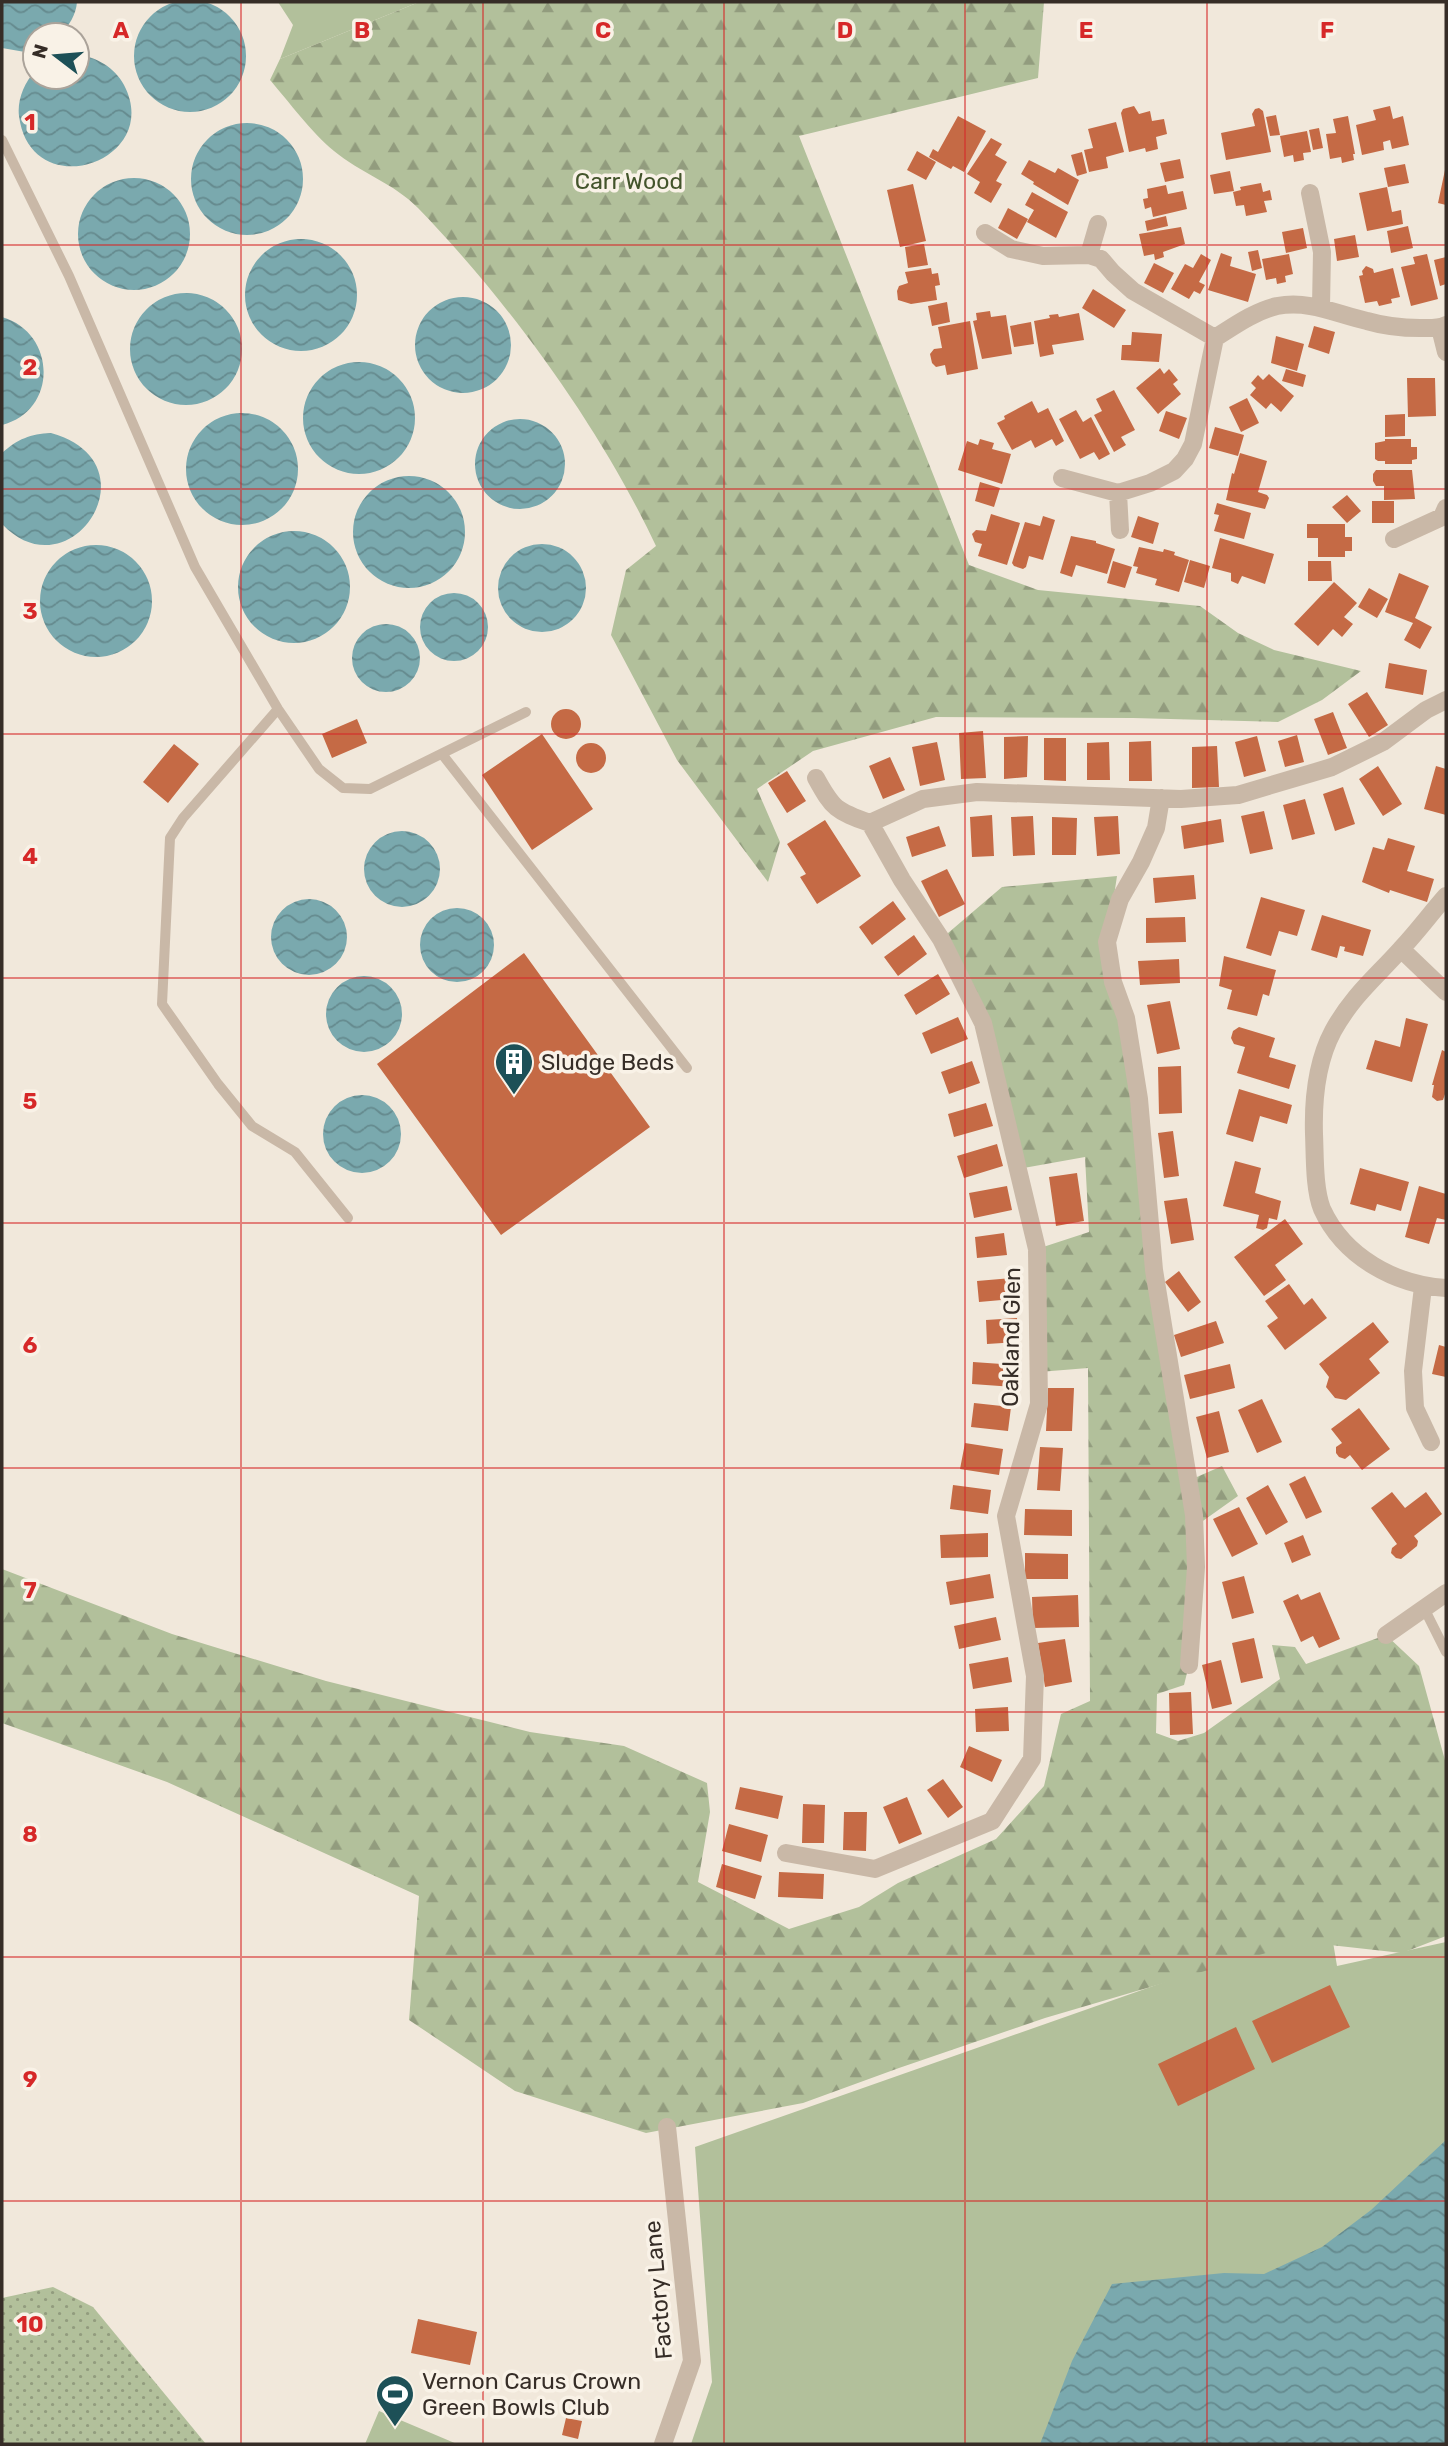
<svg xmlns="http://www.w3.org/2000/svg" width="1448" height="2446" font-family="Rubik,sans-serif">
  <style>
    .grass { fill: #b2c09b }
    .forest { fill: url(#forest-firs) }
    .park { fill: url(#park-dots) }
    .water { fill: url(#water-waves) }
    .building { fill: #c56a45 }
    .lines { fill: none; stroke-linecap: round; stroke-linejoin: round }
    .service { stroke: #c9b8a7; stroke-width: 10 }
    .minor { stroke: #c9b8a7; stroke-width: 18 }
    .grid { fill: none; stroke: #d62828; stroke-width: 2; stroke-opacity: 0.55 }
    .labels { text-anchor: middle; stroke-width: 7; stroke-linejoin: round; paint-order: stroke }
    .park-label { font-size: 23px; fill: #43542b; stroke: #f9f2e7 }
    .poi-label { font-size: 23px; fill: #362d27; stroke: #f9f2e7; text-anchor: start }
    .street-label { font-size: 23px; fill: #362d27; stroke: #f9f2e7 }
    .grid-label { font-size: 23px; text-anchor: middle; font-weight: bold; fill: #d62828; stroke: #f9f2e7; stroke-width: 7; stroke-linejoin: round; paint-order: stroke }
  </style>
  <defs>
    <pattern id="forest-firs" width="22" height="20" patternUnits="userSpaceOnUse" patternTransform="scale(1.75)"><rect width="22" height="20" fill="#b2c09b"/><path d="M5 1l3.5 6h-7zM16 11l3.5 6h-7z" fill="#929c7e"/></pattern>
    <pattern id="park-dots" width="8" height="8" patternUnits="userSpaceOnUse" patternTransform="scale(1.75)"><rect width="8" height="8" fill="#b2c09b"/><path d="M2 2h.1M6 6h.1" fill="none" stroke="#929c7e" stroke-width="1.8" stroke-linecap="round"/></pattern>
    <pattern id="water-waves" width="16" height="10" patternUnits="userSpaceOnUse" patternTransform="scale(1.75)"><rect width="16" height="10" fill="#7aa9ae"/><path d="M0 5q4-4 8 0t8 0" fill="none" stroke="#658a8e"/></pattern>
  </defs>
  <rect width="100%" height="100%" fill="#f1e8db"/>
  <path class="grass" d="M278,2H419L280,59L293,25Z
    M1330,1924L1337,1966L1446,1942V2444H691L712,2382L695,2147Z
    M379,2411L457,2444H365Z"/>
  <path class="forest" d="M419,2H1044L1038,78L799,136L969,565L1038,590L1200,606L1238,633L1274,650L1361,671L1322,700L1278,722L1133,718L936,717L813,751L757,789L780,842L768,882L677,760L611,635L626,570L656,546C600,427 509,302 418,208C395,184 359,172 334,151C312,133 289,102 270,80L280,59Z
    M1117,876L1107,942L1190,1480L1222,1466L1238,1496L1200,1523L1189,1665L1184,1685L1157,1694L1156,1733L1178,1741L1204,1733L1280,1679L1272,1645L1295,1647L1306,1664L1386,1635L1419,1666L1446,1764V1936L1402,1953L1303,1942L1045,2018L899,2068L803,2103L646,2133L515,2091L409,2020L419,1896L167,1782L2,1723V1569L172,1634L326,1681L530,1732L624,1746L707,1783L710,1812L698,1882L789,1929L859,1907L898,1883L996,1839L1044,1786L1061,1714L1090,1701L1088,1368L1039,1372L1037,1249L1089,1232L1085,1157L1018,1169L983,1023L941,939L1002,887Z"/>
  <path class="park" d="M53,2287L93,2307L206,2444H2V2298Z"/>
  <path class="water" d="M134 56a56 56 0 1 1 112 0a56 56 0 1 1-112 0Z
    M2,2H77C76,15 69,25 61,35H35V50L25,52L2,48Z
    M77,55C96,56 115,68 124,85C164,161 31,207 19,116C17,101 24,82 35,72V77H77Z
    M191 179a56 56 0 1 1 112 0a56 56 0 1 1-112 0Z
    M78 234a56 56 0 1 1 112 0a56 56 0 1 1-112 0Z
    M245 295a56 56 0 1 1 112 0a56 56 0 1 1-112 0Z
    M130 349a56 56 0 1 1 112 0a56 56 0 1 1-112 0Z
    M415 345a48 48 0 1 1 96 0a48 48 0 1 1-96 0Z
    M2,317C57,333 58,411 2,425Z
    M303 418a56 56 0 1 1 112 0a56 56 0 1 1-112 0Z
    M186 469a56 56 0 1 1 112 0a56 56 0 1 1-112 0Z
    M475 464a45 45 0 1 1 90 0a45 45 0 1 1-90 0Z
    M51,433C158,463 70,596 2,524V453C18,439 30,434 51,433Z
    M353 532a56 56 0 1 1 112 0a56 56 0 1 1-112 0Z
    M238 587a56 56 0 1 1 112 0a56 56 0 1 1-112 0Z
    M498 588a44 44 0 1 1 88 0a44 44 0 1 1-88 0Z
    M40 601a56 56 0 1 1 112 0a56 56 0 1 1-112 0Z
    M420 627a34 34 0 1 1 68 0a34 34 0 1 1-68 0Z
    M352 658a34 34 0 1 1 68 0a34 34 0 1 1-68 0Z
    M364 869a38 38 0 1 1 76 0a38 38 0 1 1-76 0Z
    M271 937a38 38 0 1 1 76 0a38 38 0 1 1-76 0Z
    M420 945a37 37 0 1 1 74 0a37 37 0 1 1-74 0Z
    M326 1014a38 38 0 1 1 76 0a38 38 0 1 1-76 0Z
    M323 1134a39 39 0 1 1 78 0a39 39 0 1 1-78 0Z
    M1446,2140V2444H1040L1072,2361L1112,2284L1224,2273L1264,2274L1322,2247L1371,2210Z"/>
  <path class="building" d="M1134,106L1139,114L1150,111L1152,121L1164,119L1167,134L1156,137L1158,149L1146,152L1145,148L1129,152L1121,113L1123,109Z
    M1390,106L1393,119L1403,116L1409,145L1392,149L1390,140L1383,142L1384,150L1362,155L1356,125L1376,120L1373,110Z
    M1259,108L1263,111L1271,152L1226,160L1221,133L1255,126L1252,114L1255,109Z
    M1276,115L1280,135L1270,136L1266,117Z
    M958,116L986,131L964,172L953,166L951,169L929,157L933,149L938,152Z
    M1348,116L1355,154H1353L1354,160L1342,163L1341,157L1330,159L1326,134L1336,133L1333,119Z
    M1116,122L1124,152L1106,157L1108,168L1089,172L1084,150L1093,148L1088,129Z
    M1319,128L1323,148L1313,150L1309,130Z
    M1307,131L1311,152L1303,153L1304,160L1294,162L1293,155L1284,157L1280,136Z
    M991,138L1002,144L995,155L1007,162L996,181L1002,184L991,203L974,193L980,182L967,174Z
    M917,151L936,162L926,180L907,170Z
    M1082,152L1087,173L1077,176L1071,155Z
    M1180,159L1184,178L1165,182L1160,163Z
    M1029,160L1055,173L1058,168L1079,180L1068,205L1033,184L1034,182L1021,174Z
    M1405,164L1409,183L1388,187L1384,168Z
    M1445,170H1446V205L1438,203Z
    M1230,171L1234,191L1214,194L1210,175Z
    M1261,183L1263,192L1270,190L1272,200L1264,201L1267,212L1246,216L1244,205L1236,206L1233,192L1241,190L1240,187Z
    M913,184L926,241L900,247L887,190Z
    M1166,185L1168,194L1183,191L1187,209L1153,217L1151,207L1145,209L1143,199L1148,198L1147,189Z
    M1387,187L1392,212L1401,210L1403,224L1367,231L1359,193Z
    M1032,192L1068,212L1056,238L1027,222L1034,210L1025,205Z
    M1008,208L1028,219L1017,239L998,228Z
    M1166,216L1168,226L1147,231L1145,221Z
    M1408,226L1413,248L1391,253L1387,231Z
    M1181,227L1185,244L1163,252L1164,257L1155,260L1154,254L1144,256L1139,234Z
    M1303,228L1307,248L1286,253L1282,232Z
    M1355,235L1359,257L1337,261L1334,239Z
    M924,244L928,265L908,268L905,247Z
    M1258,250L1262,268L1252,271L1248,252Z
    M1221,253L1232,257L1230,266L1256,274L1248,302L1208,290Z
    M1201,254L1211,260L1199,282L1205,285L1200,294L1194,291L1189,299L1171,289L1185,264L1193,268Z
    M1289,254L1293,274L1285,276L1286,282L1277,284L1276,278L1266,280L1262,259Z
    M1427,254L1438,299L1411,306L1401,267L1415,264L1413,257Z
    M1446,257V284L1440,286L1434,260Z
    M1154,263L1174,273L1163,293L1144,283Z
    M1366,266L1373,269L1374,273L1393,268L1400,297L1391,299L1392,303L1379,306L1377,301L1365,303L1359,276L1363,275L1362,271Z
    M931,268L932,274L938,273L940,285L935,286L937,300L911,304L898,300L897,291L899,286L908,283L905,272Z
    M1093,289L1126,310L1114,328L1082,308Z
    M947,302L950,322L932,326L928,306Z
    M990,311L991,317L1006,315L1012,354L982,359L973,321L977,320L976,313Z
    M1079,313L1084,340L1052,345L1054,354L1040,357L1034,321L1050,318L1049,315L1058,314L1059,317Z
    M970,321L978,369L947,375L945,365L936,367L932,363L930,354L934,349L942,348L938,327Z
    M1031,322L1034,344L1014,347L1010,326Z
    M1314,326L1335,332L1329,354L1308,347Z
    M1132,332L1162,334L1159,362L1121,360L1122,345H1131Z
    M1276,336L1304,344L1297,371L1271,363Z
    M1160,368L1164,374L1169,369L1178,380L1173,384L1181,394L1158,414L1136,388Z
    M1286,369L1306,375L1303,387L1282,381Z
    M1269,374L1294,396L1281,412L1271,403L1266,409L1250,395L1256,388L1251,383L1258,375L1263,380Z
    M1407,378H1435L1436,416L1408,417Z
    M1114,390L1135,430L1121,437L1126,445L1114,452L1094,415L1102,411L1096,399Z
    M1247,398L1259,423L1241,432L1229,407Z
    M1032,401L1038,413L1048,408L1064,441L1056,446L1052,439L1035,448L1031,440L1012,450L997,423L1005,419L1004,416Z
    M1076,410L1083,422L1091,417L1110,454L1099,460L1094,452L1080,459L1059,419Z
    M1166,411L1187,418L1179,439L1159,431Z
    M1405,414V436L1385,437V415Z
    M1215,427L1244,435L1238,456L1209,448Z
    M980,439L994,443L992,449L1011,454L1002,484L958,470L967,441L978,445Z
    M1385,439H1411V447H1417V459L1412,460V464H1385V461H1378L1375,459V443L1385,441Z
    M1240,453L1267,461L1258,492L1267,495L1269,498L1265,509L1226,500L1232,473L1234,474Z
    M1376,470H1412L1415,499L1384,500V486H1376L1373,481V474Z
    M980,482L1000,488L994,507L975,501Z
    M1347,495L1361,511L1347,523L1332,507Z
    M1372,501H1394V523H1372Z
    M1217,503L1251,513L1244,539L1214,531L1219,515L1214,514Z
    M991,514L1020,523L1007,565L978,556L982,544L975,542L972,534L976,530L986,531Z
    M1043,516L1055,520L1043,560L1029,556L1026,567L1023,569L1014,566L1012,563L1025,522L1040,526Z
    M1138,516L1159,523L1153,544L1131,537Z
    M1307,524H1345V537H1352V551H1345V557H1318V538H1307Z
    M1071,536L1096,541V543L1115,549L1107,574L1076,565L1072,577L1060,573Z
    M1220,538L1274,554L1265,584L1242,576L1238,584L1231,581V573L1212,568Z
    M1139,547L1163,552L1164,549L1175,552L1174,555L1189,560L1179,592L1155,585L1157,579L1136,573L1138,567L1133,566Z
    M1190,560L1210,566L1204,588L1184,582Z
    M1113,561L1132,567L1125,588L1107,583Z
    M1308,561H1331L1332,581H1308Z
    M1399,573L1429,586L1415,618L1432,627L1420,649L1404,640L1413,623L1385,612Z
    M1334,582L1357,603L1344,617L1353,624L1342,637L1333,629L1318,646L1294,624Z
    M1369,588L1388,599L1377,618L1358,607Z
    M1389,663L1427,670L1423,695L1385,688Z
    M1367,692L1388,725L1369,737L1348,704Z
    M551 724a15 15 0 1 1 30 0a15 15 0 1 1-30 0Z
    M1333,712L1347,748L1328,755L1314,719Z
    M357,719L367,743L332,758L322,734Z
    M983,731L986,778L961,779L959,733Z
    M542,734L593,809L532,850L482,775Z
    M1297,735L1304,762L1285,767L1278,741Z
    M1028,736L1027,777L1004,779V737Z
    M1257,736L1266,771L1244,777L1235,742Z
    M1044,738H1066V781L1044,780Z
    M1151,741L1152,781H1129V742Z
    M937,742L945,780L920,786L912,747Z
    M1109,742L1110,780H1087V743Z
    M576 758a15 15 0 1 1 30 0a15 15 0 1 1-30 0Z
    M174,744L199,764L168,803L143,782Z
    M1217,746L1219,787L1192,788V747Z
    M890,757L905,790L883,799L869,766Z
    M1378,766L1402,804L1383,816L1359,779Z
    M1436,766L1446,769V815L1424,809Z
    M787,771L806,801L787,813L768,783Z
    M1343,787L1355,824L1335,831L1323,794Z
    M1305,799L1315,834L1292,840L1283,805Z
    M1264,811L1273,849L1250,854L1241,816Z
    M992,815L994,856L972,857L970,817Z
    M1033,816L1035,855L1013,856L1011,817Z
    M1118,816L1120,854L1097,856L1094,817Z
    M1052,817L1077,818L1076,855H1052Z
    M1221,819L1224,842L1184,849L1181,826Z
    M825,820L861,876L817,904L800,877L806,874L787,844Z
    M939,826L946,846L912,857L906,837Z
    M1388,838L1415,846L1407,871L1434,879L1427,902L1390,890L1389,893L1362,882L1373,847L1384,850Z
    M947,869L965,904L939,917L921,881Z
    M1194,875L1196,899L1155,903L1153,878Z
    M1261,897L1305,910L1297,936L1279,931L1271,956L1246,948Z
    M893,901L906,919L872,945L859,927Z
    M1322,915L1371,930L1363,956L1344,951L1345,947L1340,946L1337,958L1311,950Z
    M1185,917L1186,942L1146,943V918Z
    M914,935L927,954L898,976L884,957Z
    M524,953L650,1127L501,1235L377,1064Z
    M1224,956L1276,970L1269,996L1263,994L1257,1016L1227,1009L1232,990L1219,986Z
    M1179,959L1180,983L1140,985L1138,961Z
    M938,974L950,994L916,1015L904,995Z
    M1170,1001L1180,1049L1157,1054L1147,1005Z
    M958,1017L968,1039L931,1054L922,1033Z
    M1406,1018L1428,1024L1412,1082L1366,1069L1375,1040L1400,1047Z
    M1239,1027L1275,1038L1269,1057L1296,1065L1289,1089L1237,1073L1245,1047L1234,1044L1231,1038L1233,1031Z
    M1442,1050L1446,1052V1091L1443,1100L1437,1101L1432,1097L1434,1085H1432Z
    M972,1061L980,1083L949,1094L941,1072Z
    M1181,1066L1182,1113L1159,1114L1158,1067Z
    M1239,1089L1292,1105L1287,1124L1260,1116L1253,1142L1226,1134Z
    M986,1103L993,1126L954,1137L948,1114Z
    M1173,1131L1179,1176L1164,1178L1158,1133Z
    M997,1144L1003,1166L964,1178L957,1156Z
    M1235,1161L1261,1168L1255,1193L1281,1201L1277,1220L1269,1218L1267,1228L1263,1230L1256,1228L1259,1215L1223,1206Z
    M1360,1168L1409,1182L1401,1211L1377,1204L1375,1211L1350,1204Z
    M1077,1173L1084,1221L1056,1226L1049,1177Z
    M1007,1186L1012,1210L974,1218L969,1193Z
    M1419,1186L1446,1194V1220L1437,1218L1429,1244L1405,1237Z
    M1187,1198L1194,1240L1171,1244L1164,1201Z
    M1285,1219L1303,1244L1275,1265L1286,1280L1264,1296L1234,1257Z
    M1004,1233L1007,1255L977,1258L975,1237Z
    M1179,1271L1201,1302L1188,1312L1165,1282Z
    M1012,1278L1013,1299L979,1302L977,1281Z
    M1289,1284L1304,1305L1312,1298L1327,1318L1285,1350L1267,1326L1278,1318L1265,1301Z
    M1017,1318L1018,1342L987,1344L986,1320Z
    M1216,1321L1224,1343L1181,1357L1174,1335Z
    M1373,1322L1389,1342L1369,1359L1380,1373L1346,1400L1335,1398L1326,1387L1329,1377L1319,1364Z
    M1439,1345L1446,1347V1377L1432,1374Z
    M973,1362L1016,1365L1014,1387L972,1384Z
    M1230,1364L1235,1388L1190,1399L1184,1375Z
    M1048,1388H1074L1072,1431H1046Z
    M1262,1399L1282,1442L1257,1453L1238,1410Z
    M974,1403L1011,1407L1008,1431L971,1427Z
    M1359,1408L1390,1449L1362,1470L1350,1455L1345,1459L1339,1457L1336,1453V1447L1342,1443L1331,1429Z
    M1219,1411L1229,1452L1207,1458L1196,1417Z
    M965,1443L1003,1449L999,1475L960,1469Z
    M1040,1447L1063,1448L1060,1491L1037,1490Z
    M1305,1476L1322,1512L1306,1519L1289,1484Z
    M953,1485L991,1490L988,1514L950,1509Z
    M1268,1485L1288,1522L1266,1535L1246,1498Z
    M1392,1492L1405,1508L1426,1492L1442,1514L1414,1536L1418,1541L1417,1546L1401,1559L1396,1558L1391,1553L1392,1548L1397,1544L1371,1508Z
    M1239,1507L1258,1544L1232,1557L1213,1519Z
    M1025,1509L1072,1510V1536L1024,1535Z
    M988,1533V1557L941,1558L940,1535Z
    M1303,1535L1311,1555L1292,1563L1284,1543Z
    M1025,1553L1068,1554V1579H1025Z
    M990,1574L994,1598L950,1605L946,1582Z
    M1244,1576L1254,1613L1232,1619L1222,1582Z
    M1320,1592L1340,1639L1319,1648L1313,1636L1301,1642L1283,1601L1298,1594L1301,1600Z
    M1078,1595L1079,1627L1033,1628L1032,1597Z
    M996,1617L1001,1640L959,1649L954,1626Z
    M1254,1638L1263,1678L1241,1683L1232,1643Z
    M1065,1639L1072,1682L1045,1687L1038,1643Z
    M1008,1657L1012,1682L973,1689L969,1664Z
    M1221,1660L1232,1704L1212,1709L1202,1665Z
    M1191,1692L1193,1734L1170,1735L1169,1693Z
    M1008,1707L1009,1731L976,1732L975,1709Z
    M969,1746L1002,1760L992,1782L960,1767Z
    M943,1779L963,1807L948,1818L927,1790Z
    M740,1787L783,1796L778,1819L735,1809Z
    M907,1797L922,1834L899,1844L883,1807Z
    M803,1804L825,1805L824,1843H802Z
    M844,1812H867L866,1851L843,1850Z
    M729,1824L768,1835L761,1862L722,1851Z
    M722,1864L762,1876L755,1899L716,1887Z
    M779,1872L824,1874L823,1899L778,1897Z
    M1330,1985L1350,2027L1272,2063L1252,2021Z
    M1236,2027L1255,2069L1178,2106L1158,2064Z
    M418,2319L477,2332L470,2365L411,2353Z
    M566,2418L582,2421L578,2439L562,2435Z"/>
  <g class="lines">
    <path class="service" d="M2,140L69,276L195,567L278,709L319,769L343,788L370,789L526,712
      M278,709L183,818L170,838L162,1004L218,1084L252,1126L295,1152L348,1218
      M442,754L687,1068
      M1425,1610L1446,1652"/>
    <path class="minor" d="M1310,193L1322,252L1321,307
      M985,233L1011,249L1043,256L1089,255L1101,259L1113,273L1133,291L1215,338
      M1089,255L1098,224
      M1440,328L1446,352
      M1062,478L1118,493L1150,483L1174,471L1185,459L1193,444L1215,338C1234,326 1255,311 1277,306C1310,300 1336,314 1367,321C1384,326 1402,328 1420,328C1429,328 1438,329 1446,325
      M1118,493L1120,530
      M1394,539L1442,517L1446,508
      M1161,798L1156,828L1141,862L1120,899L1107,942L1113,982L1126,1018L1139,1099L1154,1270L1194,1515L1196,1567L1189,1665
      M870,823L923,799L977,792L1181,799L1238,795L1332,767L1383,742L1426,710L1446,700
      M1446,896C1431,913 1417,932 1401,949C1375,978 1353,995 1333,1031C1317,1061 1313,1100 1314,1134C1315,1156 1314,1189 1322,1209C1344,1257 1395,1285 1446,1288
      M1401,949L1446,992
      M1423,1287L1413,1371L1415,1408L1431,1442
      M1386,1635L1446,1593
      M786,1853L875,1869L992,1821L1032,1759L1035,1676L1006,1516L1039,1404L1037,1249L983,1023L941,939L902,880L870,823C836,811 833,809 816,778
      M663,2444L692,2361L667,2127"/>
  </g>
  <path class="grid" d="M241,2V2444M483,2V2444M724,2V2444M965,2V2444M1207,2V2444M2,245H1446M2,489H1446M2,734H1446M2,978H1446M2,1223H1446M2,1468H1446M2,1712H1446M2,1957H1446M2,2201H1446"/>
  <defs>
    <symbol id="building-pin" viewBox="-11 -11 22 30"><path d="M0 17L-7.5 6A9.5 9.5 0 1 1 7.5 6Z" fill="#1d5057" stroke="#f9f2e7"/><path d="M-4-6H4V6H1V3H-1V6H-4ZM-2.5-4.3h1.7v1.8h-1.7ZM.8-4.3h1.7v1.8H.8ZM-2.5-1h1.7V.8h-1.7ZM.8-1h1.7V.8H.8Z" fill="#fff"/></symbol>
    <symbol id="stadium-pin" viewBox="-11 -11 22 30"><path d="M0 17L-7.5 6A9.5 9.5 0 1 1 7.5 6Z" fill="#1d5057" stroke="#f9f2e7"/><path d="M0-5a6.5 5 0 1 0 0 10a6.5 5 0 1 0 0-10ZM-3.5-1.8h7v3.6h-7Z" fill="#fff"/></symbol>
  </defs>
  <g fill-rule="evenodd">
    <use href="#building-pin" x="492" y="1040" width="44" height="60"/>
    <use href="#stadium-pin" x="373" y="2372" width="44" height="60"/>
  </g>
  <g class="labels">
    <g class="park-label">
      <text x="629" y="189">Carr Wood</text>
    </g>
    <g class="poi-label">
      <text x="541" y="1070">Sludge Beds</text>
      <text x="422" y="2389">Vernon Carus Crown<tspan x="422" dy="26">Green Bowls Club</tspan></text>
    </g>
    <g class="street-label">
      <text transform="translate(1011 1337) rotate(-89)" y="8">Oakland Glen</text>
      <text transform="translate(658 2290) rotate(-95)" y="8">Factory Lane</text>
    </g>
  </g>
  <g class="grid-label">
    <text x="121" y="38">A</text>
    <text x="362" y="38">B</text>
    <text x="603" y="38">C</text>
    <text x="845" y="38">D</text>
    <text x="1086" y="38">E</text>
    <text x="1327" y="38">F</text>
    <text x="30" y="130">1</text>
    <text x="30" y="375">2</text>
    <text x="30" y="619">3</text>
    <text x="30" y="864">4</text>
    <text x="30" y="1109">5</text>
    <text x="30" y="1353">6</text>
    <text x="30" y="1598">7</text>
    <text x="30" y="1842">8</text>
    <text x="30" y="2087">9</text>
    <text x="30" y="2332">10</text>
  </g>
  <rect width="1448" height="2446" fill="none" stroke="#362d27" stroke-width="7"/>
  <g transform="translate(56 56) rotate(286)"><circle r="33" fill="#f9f2e7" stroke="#aba39a" stroke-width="2"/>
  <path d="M0-5L12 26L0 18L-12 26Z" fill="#1d5057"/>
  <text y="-10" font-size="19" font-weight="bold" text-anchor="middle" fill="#362d27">N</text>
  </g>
</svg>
